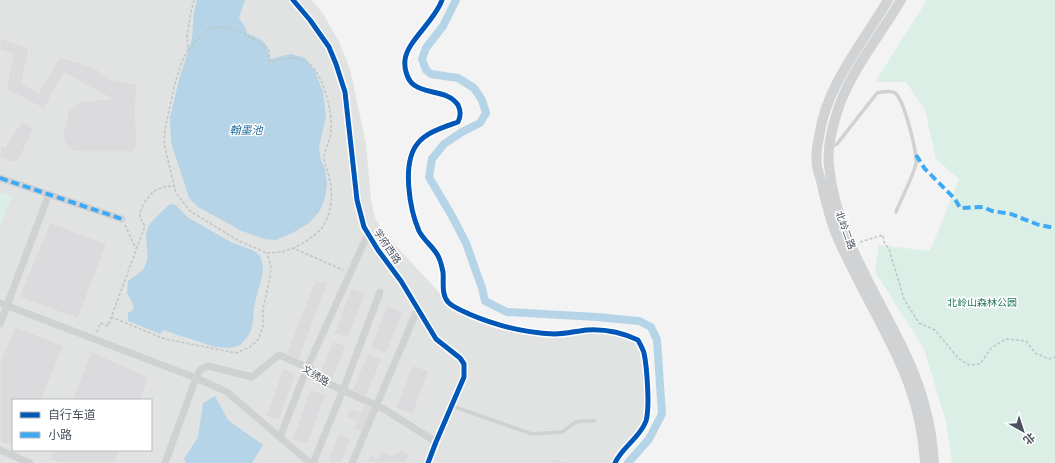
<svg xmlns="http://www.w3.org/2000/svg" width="1055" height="463" font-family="'Varela Round','Noto Sans SC',sans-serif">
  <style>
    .education { fill: #e1e2e2; fill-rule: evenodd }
    .green { fill: #dbefe6 }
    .water { fill: #b5d4e7 }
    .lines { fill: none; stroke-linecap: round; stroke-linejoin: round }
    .canal { stroke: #b5d4e7; stroke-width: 8 }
    .building { fill: #dbdbdd; stroke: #e5e5e5 }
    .path { stroke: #bdc7c5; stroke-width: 1.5; stroke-dasharray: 3 2; stroke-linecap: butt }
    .lane { stroke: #cfd1d3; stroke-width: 3.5 }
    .street { stroke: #cfd1d3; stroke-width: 7 }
    .secondary { stroke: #d1d2d4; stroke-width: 10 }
    .quiet { stroke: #3fa9f5; stroke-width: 4; stroke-dasharray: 8 4; stroke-linecap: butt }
    .cycleway-casing { stroke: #fff; stroke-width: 8 }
    .cycleway { stroke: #0057b8; stroke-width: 5 }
    .labels { text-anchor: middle; stroke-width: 3; stroke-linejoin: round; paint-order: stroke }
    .street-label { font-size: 10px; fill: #4c525d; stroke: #fff }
    .park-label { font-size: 10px; fill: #24775d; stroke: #fff }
    .water-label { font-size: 11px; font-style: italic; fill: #1f6b9d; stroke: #fff }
  </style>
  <rect width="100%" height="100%" fill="#f3f3f3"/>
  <path class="education" d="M0,0H312L324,15L339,42L350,69L366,144L371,200L375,218L384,233L448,302L470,314L498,324L540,333H565L589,330L602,331L619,333L638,340L644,353L648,409L646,421L640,431L619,454L615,463H0ZM13,400H151V450H13Z"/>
  <path class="green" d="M927,0H1055V463H952L946,422L924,349L875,272L879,245L930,251L959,179L936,159L925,110L906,82H875Z
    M0,192L12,196L0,226Z"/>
  <path class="water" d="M197,0H246L244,2L239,18L245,27L247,33C264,41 266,39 270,59L291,54L305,58L315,71L323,92L326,116L319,147L321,160L325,169L327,184L325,198L319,212L309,223L294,232L276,240L264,239L242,231L198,207L189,198L171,142L170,117L179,80L192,39L194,12Z
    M170,204L176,205L187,217L231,242L254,251L260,256L263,267L262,276L255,302L252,328L248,336L240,345L230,348L215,347L163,330L161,334L128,321V313L132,311L134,306L127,293L128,281C133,277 139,274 143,269C154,255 140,239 150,224C155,217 164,210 170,204Z
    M215,396L228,420L263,445L252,463H186L184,459L198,437L203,403Z"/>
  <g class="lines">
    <path class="canal" d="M456,0L443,26L426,48L422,59L426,70L431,74L458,78L474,88L482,100L486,113L480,123L462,132L444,144L432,159L429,177L452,216L466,243L482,288L485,301L507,312L597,317L639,321L651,327L657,340L662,414L649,439L628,463"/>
  </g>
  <path class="building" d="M0,38L29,48L22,84L39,92L59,57L94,67L110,79L138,84L135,107L137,144L133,152H77L69,149L62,138L68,111L80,101L112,99L64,73L44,109L6,89L13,54L0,51Z
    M22,121L34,128L18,162H12L0,157V145L5,147Z
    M50,222L107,244L78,319L19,297Z
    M315,280L328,282L299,360L286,354Z
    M351,288L366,293L348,338L334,334Z
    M387,305L403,312L386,354L370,348Z
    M15,326L64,346L41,400H13V446L0,442V361Z
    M333,341L346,346L333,378L320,372Z
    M91,351L149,377L141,400H72Z
    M367,354L382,359L366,397L352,390Z
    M412,365L429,371L413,415L396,408Z
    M283,368L296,374L279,421L266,416Z
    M310,389L326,394L308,444L292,440Z
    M364,404L372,408L363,433L354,430L357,421L346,417L349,408L361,412Z
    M338,434L351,438L342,463H333L328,461Z
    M52,450H121L115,463H59L49,459Z
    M401,450L410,454L406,463H367L370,455L378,458L381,451L392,455Z
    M551,459L579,463H551Z"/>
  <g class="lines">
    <path class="path" d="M194,0L191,12L187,36L188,50L182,61L175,83L165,129L164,144L176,193L190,211L237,240L267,253L282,252L293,248L343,270
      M188,50C193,44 199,37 206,32C226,18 251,38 269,49L270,62C282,59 291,56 303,60C322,66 333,112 331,130C331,140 324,149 324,159C325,165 328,171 329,177C333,192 332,207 326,221C320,234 306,241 294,248
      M125,225L136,249
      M860,242L883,235L884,242L889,249L904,299L919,323L935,330L958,358L969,365L980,364L991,348L1006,339L1026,341L1035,353L1049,359L1055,357
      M111,317L165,339L236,353L250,347L258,340L263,327V309L270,277L271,266L267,253
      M97,332L100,323L108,326L145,226C143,223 141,220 140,217C139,209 149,194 156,190C162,187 168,186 175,186"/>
    <path class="lane" d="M831,147L837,144L877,93C883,92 890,90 895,93C904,99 917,152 916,163C914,175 901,199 896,212
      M452,406L532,434L562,432L576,422L582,421H595"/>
    <path class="street" d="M293,0L310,20L329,47L336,64L345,92L357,200L364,227L378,250L401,281L436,339L460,358L464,364V377L436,442L428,463
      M0,178L122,219
      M0,303L196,378L227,392L310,463
      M0,324L49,194
      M280,437L307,368L368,234
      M0,450L30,463
      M165,463L196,378L200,370L208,366L252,377L279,355L311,369L325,382L384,409L436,442
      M313,463L343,390L380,292
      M352,463L418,308"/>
    <path class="secondary" d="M888,0C863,43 826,85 819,137C817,145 816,158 817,167C819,175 822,182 823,190C827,205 830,220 836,234C856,281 884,325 904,372C916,401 923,432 925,463
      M901,0C880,36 847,75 836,116C831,132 827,149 829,166C836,236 877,293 906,355C922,389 932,426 934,463"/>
    <path class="quiet" d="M916,155L925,169L955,199L960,208L983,207L992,211L1011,214L1039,225L1055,228
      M0,178L122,219"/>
    <defs>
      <path id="cycleway" d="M293,0L310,20L329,47L336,64L345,92L357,200L364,227L378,250L401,281L436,339L460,358L464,364V377L436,442L428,463
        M442,0C435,21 407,41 405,60C404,68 407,80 414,85C428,95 448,90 458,105C461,111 461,116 458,122C444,127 427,132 418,143C401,163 410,210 419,231C424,241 435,248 439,258C441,262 442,268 443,272C444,282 441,294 448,302C452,307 463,311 469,314C495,325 526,333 554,334C566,334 576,331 587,330C604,329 623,333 638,340C640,344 643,349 644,353C647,367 650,408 646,421C640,438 622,447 615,463"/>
    </defs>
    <use href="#cycleway" class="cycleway-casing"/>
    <use href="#cycleway" class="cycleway"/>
  </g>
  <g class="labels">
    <g class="street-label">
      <text transform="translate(846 230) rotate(70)" y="4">北岭二路</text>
      <text transform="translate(388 246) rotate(56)" y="4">学府西路</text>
      <text transform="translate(316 375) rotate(32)" y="4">文绣路</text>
    </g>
    <g class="park-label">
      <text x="982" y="306">北岭山森林公园</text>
    </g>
    <g class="water-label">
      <text x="246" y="134">翰墨池</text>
    </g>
  </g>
  <rect x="12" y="399" width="140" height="52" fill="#ffffff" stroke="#b7babe"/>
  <rect x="20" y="412" width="20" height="6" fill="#0057b8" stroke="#b7babe"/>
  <text x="48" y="419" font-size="12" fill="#4c525d">自行车道</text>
  <rect x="20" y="432" width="20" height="6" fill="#3fa9f5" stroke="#b7babe"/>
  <text x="48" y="439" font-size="12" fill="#4c525d">小路</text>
  <g transform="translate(1023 431) rotate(141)" stroke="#ffffff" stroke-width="3" paint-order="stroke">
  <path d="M0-3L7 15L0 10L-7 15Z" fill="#4c525d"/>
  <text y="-6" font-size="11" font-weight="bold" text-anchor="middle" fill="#4c525d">北</text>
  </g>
</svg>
